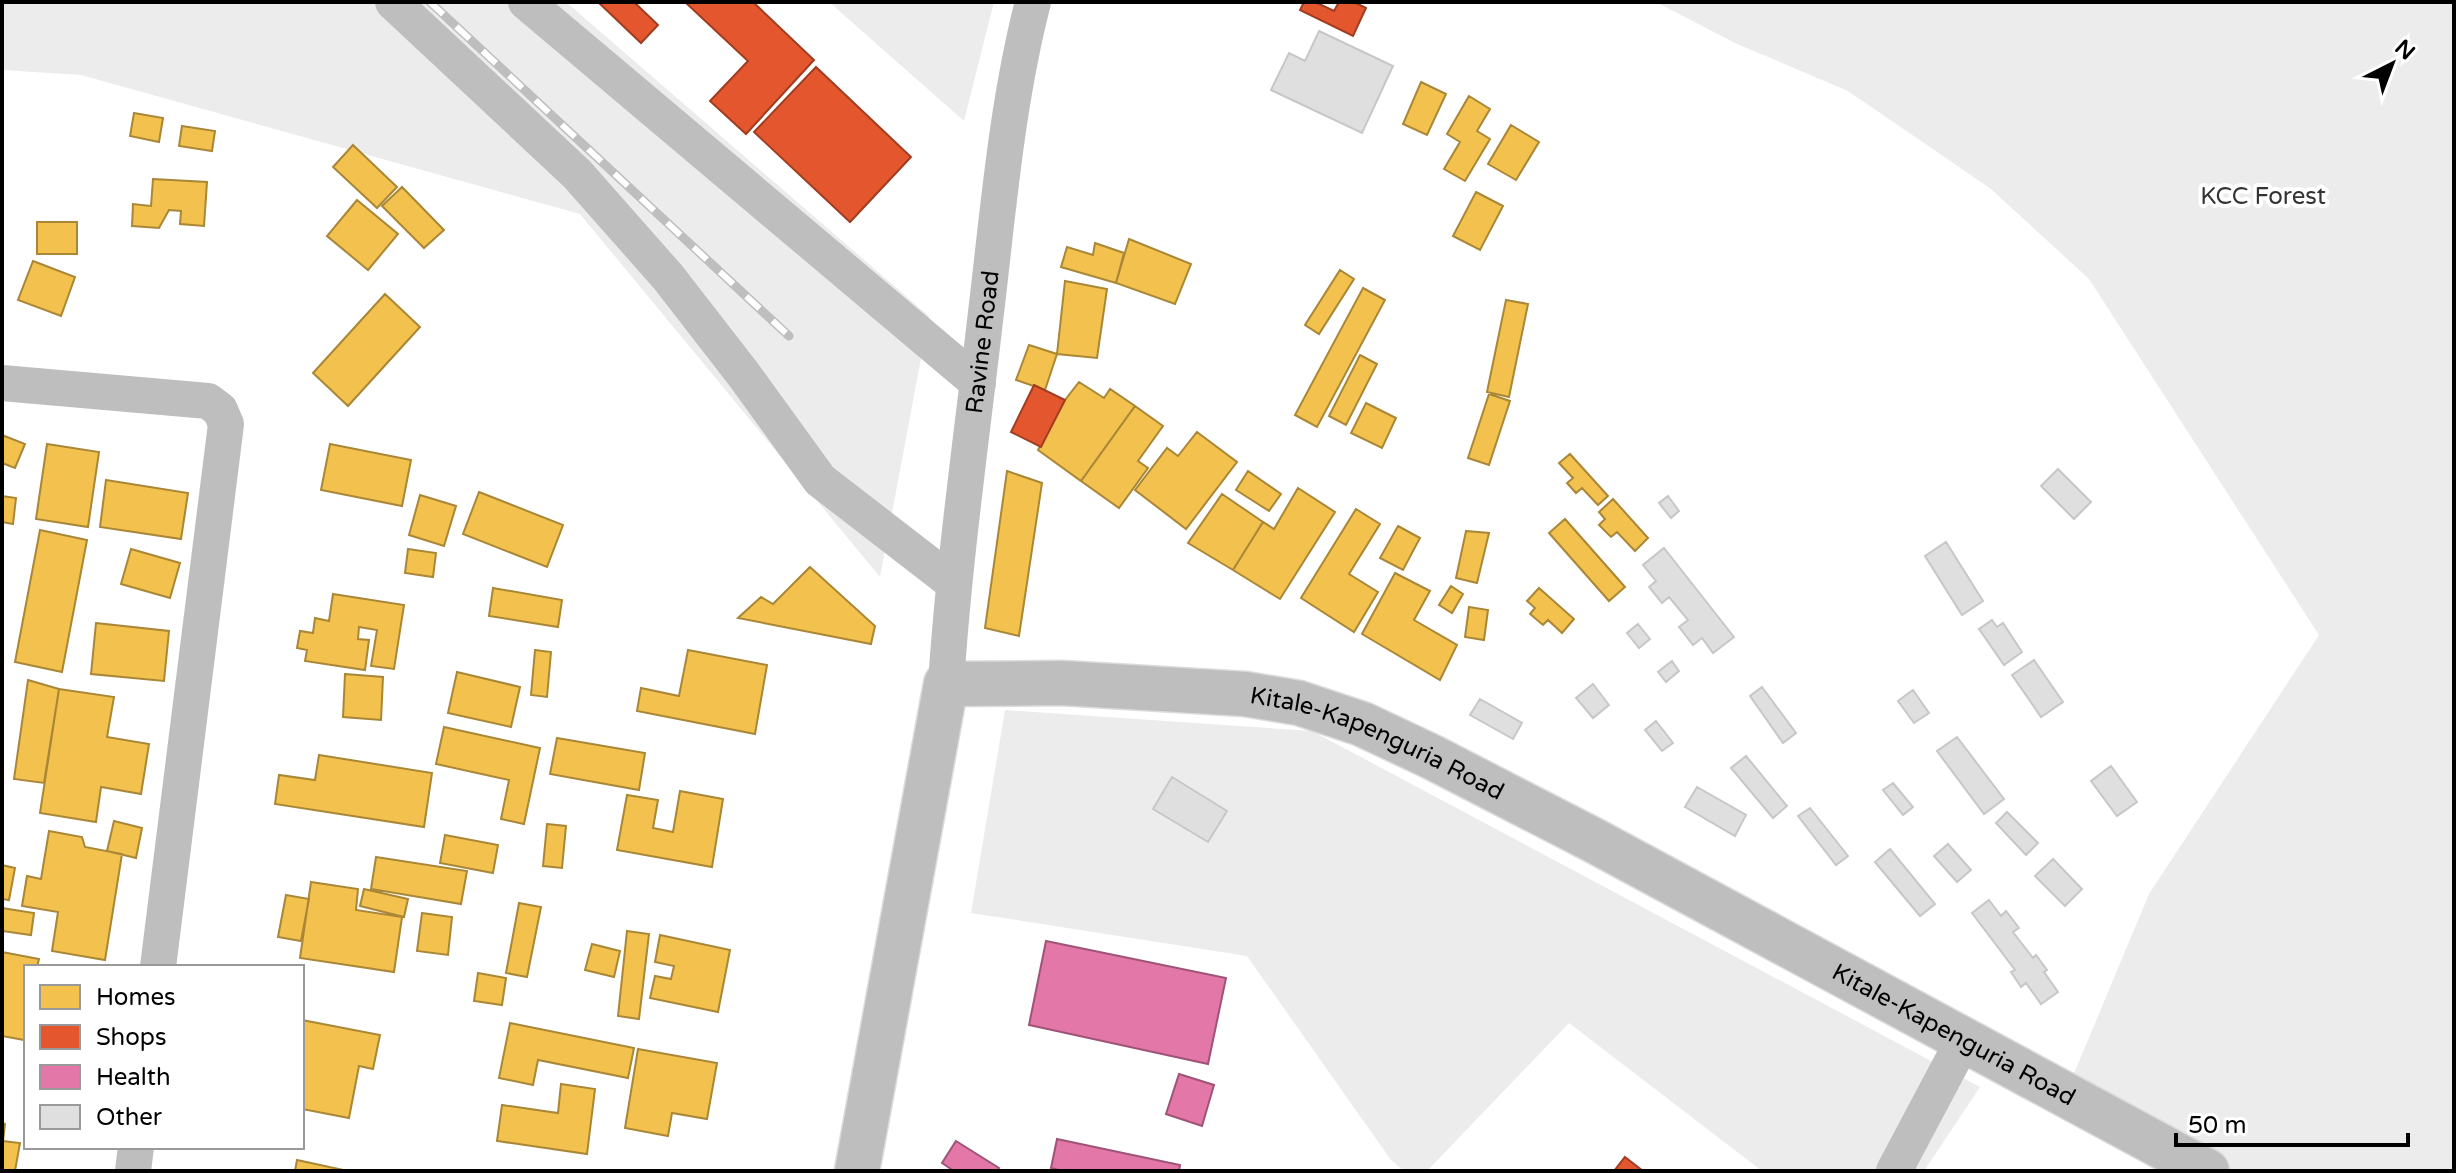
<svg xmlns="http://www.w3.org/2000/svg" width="2456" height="1173" font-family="'Varela Round',sans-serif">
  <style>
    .green { fill: #ececec }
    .homes { fill: #f2c14e; stroke: #a98737; stroke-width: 2 }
    .shops { fill: #e4572e; stroke: #a03d20; stroke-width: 2 }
    .health { fill: #e377a8; stroke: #9f5376; stroke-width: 2 }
    .building { fill: #dfdfdf; stroke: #c7c7c7; stroke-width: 2 }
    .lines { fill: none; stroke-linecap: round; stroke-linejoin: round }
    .highway-casing { stroke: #dbdbdb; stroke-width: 47 }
    .minor { stroke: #bebebe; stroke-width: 36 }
    .highway { stroke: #bebebe; stroke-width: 44 }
    .rail-casing { stroke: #bebebe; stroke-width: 9 }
    .rail { stroke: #fff; stroke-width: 6; stroke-dasharray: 18; stroke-linecap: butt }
    .labels { text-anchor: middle; stroke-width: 8; stroke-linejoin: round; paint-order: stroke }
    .park-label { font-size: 24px; fill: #333; stroke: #fff }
    .street-label { font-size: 24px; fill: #000; stroke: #fff }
  </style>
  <rect width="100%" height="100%" fill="#fff"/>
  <path class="green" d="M2,2H566L929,316L880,577L580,214L81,75L2,70Z
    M829,2H994L964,121Z
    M1656,2H2454V1171H2211L2065,1095L2149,894L2319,635L2089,279L1991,189L1848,91L1735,43Z
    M1005,710L1312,731L1980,1087L1924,1171H1762L1569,1023L1427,1171H1404L1391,1160L1247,956L971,913Z"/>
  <path class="homes" d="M1421,82L1446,94L1427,135L1403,124Z
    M1469,96L1490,109L1477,131L1490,139L1465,181L1444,169L1460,142L1447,134Z
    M134,113L163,118L159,142L130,136Z
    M1511,125L1539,142L1516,180L1488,164Z
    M182,126L215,131L212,151L179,146Z
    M353,145L397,187L377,208L333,167Z
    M153,179L207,182L204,226L180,224L181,211L169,210L159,228L132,226L133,204L151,206Z
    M402,187L444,230L424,248L382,206Z
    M1476,192L1503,206L1480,250L1453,236Z
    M357,200L398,234L368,270L327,236Z
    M37,222H77V254H37Z
    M1129,239L1191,264L1175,304L1116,283Z
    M1095,243L1124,253L1116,283L1061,267L1067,247L1093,255Z
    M33,261L75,277L61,316L18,300Z
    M1340,270L1354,279L1319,334L1305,325Z
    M1065,281L1107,289L1097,358L1057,354Z
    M1363,288L1385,300L1317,427L1295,415Z
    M385,294L420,327L348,406L313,373Z
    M1506,300L1528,304L1509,397L1487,392Z
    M1029,345L1057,354L1045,390L1016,380Z
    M1360,355L1377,364L1346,425L1329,416Z
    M1079,382L1104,398L1110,389L1135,406L1081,481L1038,450L1065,400Z
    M1489,394L1510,401L1489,465L1468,458Z
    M1366,403L1396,418L1382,448L1351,433Z
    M1135,406L1163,426L1138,461L1148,468L1119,508L1081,481Z
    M1197,432L1237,462L1186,529L1135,490L1167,448L1178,456Z
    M2,435L25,444L15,468L2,463Z
    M47,444L99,452L88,527L36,519Z
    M330,444L411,460L402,506L321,490Z
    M1570,454L1608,496L1598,505L1582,488L1576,493L1567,483L1573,478L1559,463Z
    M1007,471L1042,483L1019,636L985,628Z
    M1248,471L1281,494L1269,511L1236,490Z
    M106,480L188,493L181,539L100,527Z
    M1298,488L1335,512L1280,599L1233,570L1263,522L1274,529Z
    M479,492L563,525L547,567L463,534Z
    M1222,494L1263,522L1233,570L1188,543Z
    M420,495L456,506L444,546L409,535Z
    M2,496L16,498L13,524L2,522Z
    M1613,499L1648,538L1635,551L1617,532L1611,537L1599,525L1605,519L1599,512Z
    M1356,509L1380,524L1349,574L1378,592L1354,632L1301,598Z
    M1565,519L1625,587L1609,601L1549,533Z
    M1398,526L1420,538L1403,570L1380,558Z
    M40,530L87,540L62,672L15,662Z
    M1466,531L1489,533L1477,583L1456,578Z
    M131,549L180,563L170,598L121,584Z
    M408,549L436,553L433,577L405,573Z
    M810,567L875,626L871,644L738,618L761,597L773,604Z
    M1395,573L1430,591L1414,620L1457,645L1440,680L1362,634Z
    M1451,586L1463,594L1452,613L1439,605Z
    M493,588L562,600L558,627L489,616Z
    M1539,588L1574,619L1562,633L1548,620L1543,625L1530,614L1535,608L1527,601Z
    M333,594L404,605L394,669L371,666L377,630L359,627L358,639L369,640L365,670L305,661L307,650L297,648L300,631L313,633L315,618L329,621Z
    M1469,607L1488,610L1484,640L1465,637Z
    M96,623L169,631L164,681L91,674Z
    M535,650L551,652L547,697L531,695Z
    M688,650L767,665L755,734L637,711L641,688L679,696Z
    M457,672L520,687L511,727L448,713Z
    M345,674L383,677L381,720L343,717Z
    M28,680L59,689L44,783L14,779Z
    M59,689L114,697L107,737L149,744L141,794L101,787L96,822L40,813Z
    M444,727L540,748L524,824L501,819L509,780L436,764Z
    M557,738L645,753L639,790L550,774Z
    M319,755L432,773L424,827L275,804L279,775L315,780Z
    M680,791L723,799L712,867L617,850L627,795L658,800L653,828L673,832Z
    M114,821L142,828L136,858L107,851Z
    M547,824L566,826L562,868L543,866Z
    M49,831L82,837L85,847L122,854L105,960L52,951L58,912L22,906L27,876L41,879Z
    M445,835L498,845L493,873L440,863Z
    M376,857L467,871L461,904L371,889Z
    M2,865L15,868L9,900L2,899Z
    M311,882L358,889L356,910L402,917L394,972L300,958Z
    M364,889L408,899L404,917L360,906Z
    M286,895L309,899L301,941L278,937Z
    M519,903L541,907L527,977L506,973Z
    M2,908L34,913L31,935L2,931Z
    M422,913L452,917L448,955L417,951Z
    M627,931L649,934L639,1019L618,1016Z
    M660,935L730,950L718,1012L650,998L655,976L671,979L674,966L655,962Z
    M592,944L620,951L614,977L585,970Z
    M2,952L39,959L37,967H26L24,1040L2,1036Z
    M478,973L506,978L502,1005L474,1001Z
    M302,1020L380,1035L373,1069L359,1066L349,1118L302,1109Z
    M510,1023L634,1048L628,1078L538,1060L533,1085L499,1078Z
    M638,1049L717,1063L707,1119L672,1113L668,1136L625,1128Z
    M561,1084L595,1089L587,1154L497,1141L502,1105L558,1113Z
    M2,1123L5,1124L3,1141L20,1143L15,1171H2Z
    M297,1160L348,1171H295Z"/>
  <path class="shops" d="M598,2H634L658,25L641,43Z
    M685,2H753L814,60L746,134L710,101L748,61Z
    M1304,2H1315L1334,11L1339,2H1354L1366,8L1353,36L1300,10Z
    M816,67L911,157L850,222L754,132Z
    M1034,385L1065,400L1041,447L1011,432Z
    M1625,1157L1643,1171H1614Z"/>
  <path class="health" d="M1046,941L1226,978L1208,1064L1029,1025Z
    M1179,1074L1214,1085L1202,1126L1166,1114Z
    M1057,1139L1180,1165L1179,1171H1063L1051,1168Z
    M956,1141L999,1168L997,1171H954L942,1163Z"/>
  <path class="building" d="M1319,31L1393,66L1362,133L1271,90L1289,53L1305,61Z
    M2058,469L2091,502L2074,519L2041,486Z
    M1668,496L1679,511L1671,518L1659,503Z
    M1946,542L1983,601L1962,615L1925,556Z
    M1664,548L1734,637L1713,653L1702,638L1693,645L1679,627L1688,620L1669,597L1662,603L1649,587L1656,581L1643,565Z
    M1992,620L1997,627L2003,623L2022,652L2004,665L1979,629Z
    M1638,624L1650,639L1639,648L1627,633Z
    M2034,660L2063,702L2041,717L2012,675Z
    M1672,661L1679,671L1666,682L1658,672Z
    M1593,684L1609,705L1593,718L1576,698Z
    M1762,687L1796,733L1783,743L1750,696Z
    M1913,690L1929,713L1914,723L1898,701Z
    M1480,699L1522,723L1513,739L1470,715Z
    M1656,721L1673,743L1662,751L1645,730Z
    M1957,737L2004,799L1984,814L1937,751Z
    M1746,756L1787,806L1773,818L1731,768Z
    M2111,766L2137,802L2117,816L2091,781Z
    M1172,777L1227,811L1208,842L1153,809Z
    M1893,783L1913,807L1903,815L1883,790Z
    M1697,787L1746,815L1735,836L1685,807Z
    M1810,808L1848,856L1836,865L1798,816Z
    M2007,812L2038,843L2026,855L1996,823Z
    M1948,844L1971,870L1957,882L1934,856Z
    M1890,849L1935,904L1920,916L1875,862Z
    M2053,859L2082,889L2065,906L2035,876Z
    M1989,900L2001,916L2006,911L2019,928L2013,932L2033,958L2036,955L2047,970L2044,972L2058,992L2041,1004L2026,983L2021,987L2011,972L2015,970L1972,913Z"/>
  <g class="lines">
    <defs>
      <g id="highway">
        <path id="s2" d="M857,1171L946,684L1062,683L1245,694L1299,703L1362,724L1432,757L1595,841L2207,1171"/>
      </g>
    </defs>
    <use href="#highway" class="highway-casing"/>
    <g class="minor">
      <path d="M393,2L577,174L668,277L744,375L820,480L952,582"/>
      <path d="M526,2L978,383"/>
      <path d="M2,383L208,401L220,410L226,424L158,967"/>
      <path id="s1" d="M946,684C954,562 971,442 985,321C998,214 1006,107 1033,2"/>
      <path d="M133,1171L136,1147"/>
      <path d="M1894,1171L1963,1041"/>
    </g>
    <use href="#highway" class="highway"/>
    <defs>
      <path id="rail" d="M430,2L789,336"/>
    </defs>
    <use href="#rail" class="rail-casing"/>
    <use href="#rail" class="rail"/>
  </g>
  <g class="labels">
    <g class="park-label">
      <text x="2263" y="204">KCC Forest</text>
    </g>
    <g class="street-label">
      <text dy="8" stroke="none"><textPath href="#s1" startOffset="344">Ravine Road</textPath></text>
      <text dy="8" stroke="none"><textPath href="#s2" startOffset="936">Kitale-Kapenguria Road</textPath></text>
      <text dy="8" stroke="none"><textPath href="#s2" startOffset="1584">Kitale-Kapenguria Road</textPath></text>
    </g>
  </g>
  <rect width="2456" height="1173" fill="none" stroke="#000000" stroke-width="8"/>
  <rect x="24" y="965" width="280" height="184" fill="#ffffff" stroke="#999999" stroke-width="2"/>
  <rect x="40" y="985" width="40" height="24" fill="#f2c14e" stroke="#999999" stroke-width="2"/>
  <text x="96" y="1005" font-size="24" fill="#000000">Homes</text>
  <rect x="40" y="1025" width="40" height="24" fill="#e4572e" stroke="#999999" stroke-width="2"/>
  <text x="96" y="1045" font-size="24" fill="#000000">Shops</text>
  <rect x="40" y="1065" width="40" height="24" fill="#e377a8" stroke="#999999" stroke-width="2"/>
  <text x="96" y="1085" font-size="24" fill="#000000">Health</text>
  <rect x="40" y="1105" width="40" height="24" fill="#dfdfdf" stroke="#999999" stroke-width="2"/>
  <text x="96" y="1125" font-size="24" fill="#000000">Other</text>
  <g transform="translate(2392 64) rotate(42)" stroke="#ffffff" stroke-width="6" paint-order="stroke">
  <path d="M0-6L14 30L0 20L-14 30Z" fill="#000000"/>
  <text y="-12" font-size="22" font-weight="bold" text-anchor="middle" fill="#000000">N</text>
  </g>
  <path d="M2176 1133v12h232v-12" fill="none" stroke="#000000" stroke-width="4"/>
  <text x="2188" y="1133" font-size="24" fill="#000000" stroke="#ffffff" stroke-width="6" paint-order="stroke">50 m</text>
</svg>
